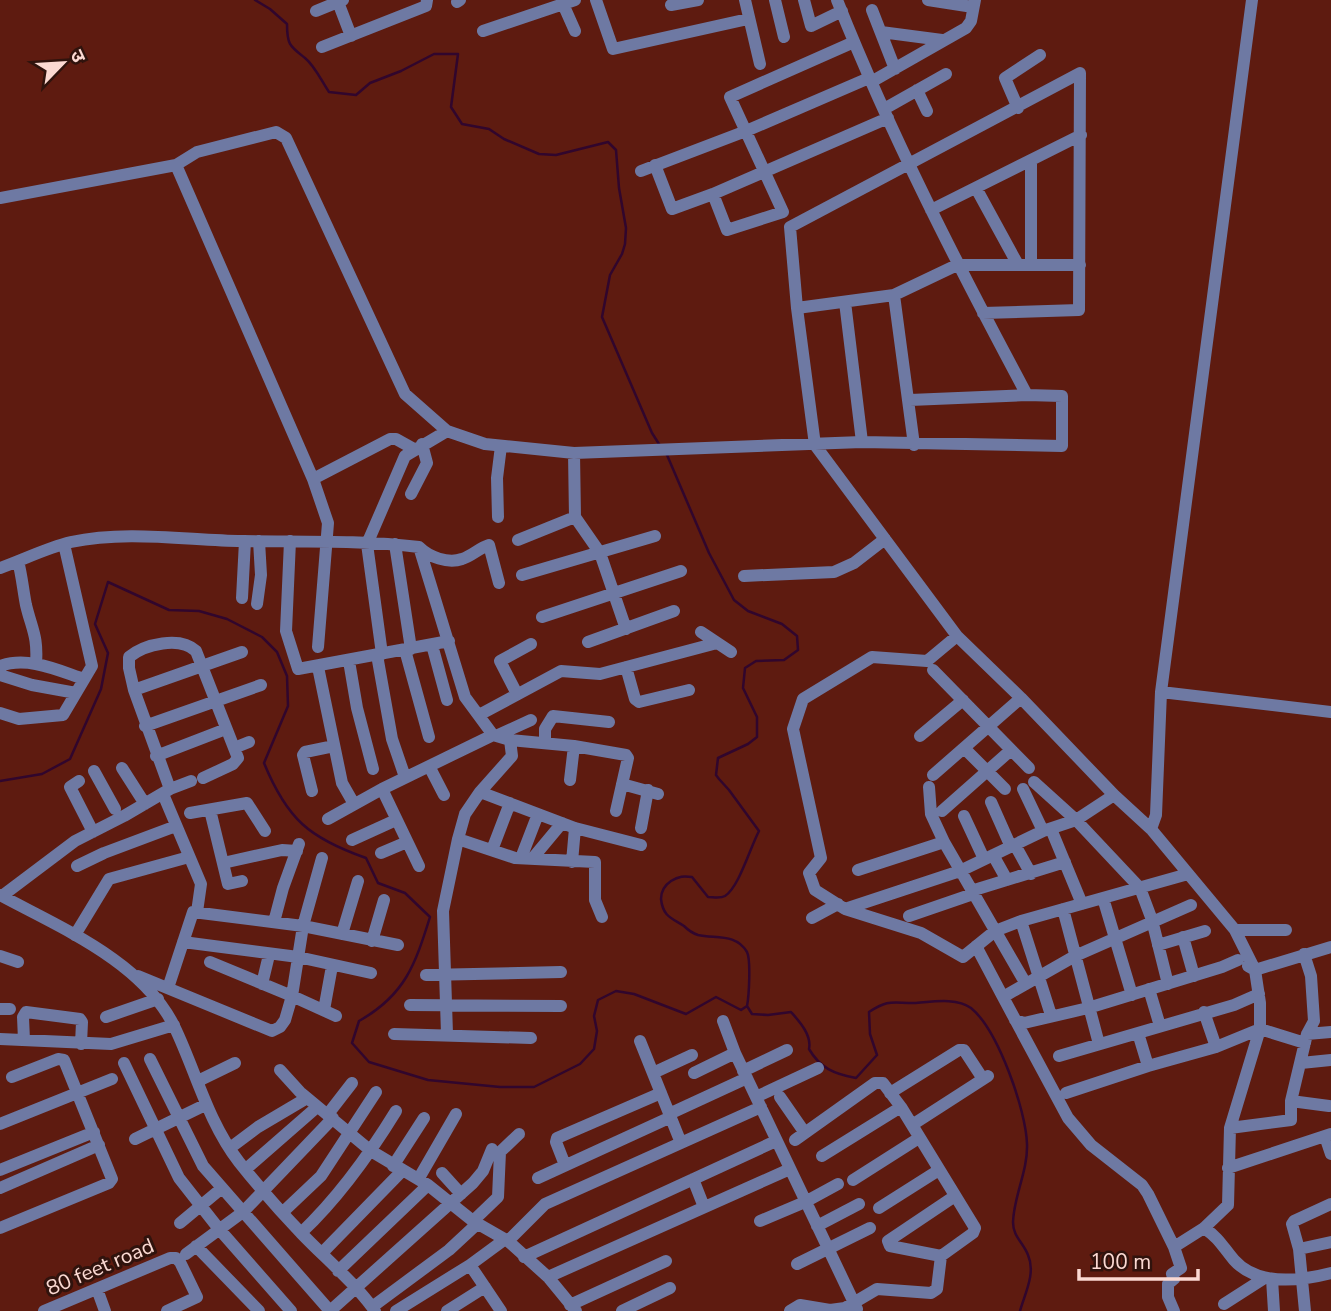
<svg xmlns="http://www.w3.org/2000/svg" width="1331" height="1311" font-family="'Nunito Sans','Noto Sans Devanagari',sans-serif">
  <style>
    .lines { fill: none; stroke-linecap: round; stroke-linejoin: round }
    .stream { stroke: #31062d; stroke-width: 2.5 }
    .minor { stroke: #6e79a3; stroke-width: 12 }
    .labels { text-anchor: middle; stroke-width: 6; stroke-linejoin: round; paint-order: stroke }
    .street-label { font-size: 21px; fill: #fbd9d2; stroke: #30130d }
  </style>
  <rect width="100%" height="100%" fill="#5e1b10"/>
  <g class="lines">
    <path class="stream" d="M255,0L270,9L287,24C287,45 290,46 305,58C315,66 322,82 329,92L356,95L370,83L401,71L434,54H458L451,107L462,124L489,129L504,139L539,154L556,155L608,142L616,150L619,188L626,228L625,244L622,254L610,275L602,317L652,433L659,444
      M667,455L709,553L734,600L748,611L782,624L797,636L798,650L784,660L756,661L745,668L743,688L757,717V737L748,744L718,758L716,775L719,779L729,790L759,831C750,848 739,887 725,896C720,899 713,897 708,897L692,877C684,876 679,876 671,881C665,885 661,891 661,899C663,917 672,918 684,926C688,930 692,933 698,935C715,939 736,933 747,952C751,960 749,996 747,1006L752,1014L768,1015L791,1012C799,1021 812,1035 809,1049C820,1068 834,1074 856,1078L877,1055L870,1034L869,1012C889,999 892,1003 914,1003C931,1002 956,997 971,1008C998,1030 1026,1110 1027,1144C1028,1171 1014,1195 1013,1222C1013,1237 1023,1242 1028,1255C1036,1273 1025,1293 1020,1311
      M0,781L42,774L70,759L101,689L108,653L95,624L108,582L169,610L199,611L227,619L262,637L277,652L287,676L288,706L264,763C287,819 309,838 366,858L378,883L405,893L430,917C415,965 405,995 359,1021L352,1043L369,1062L428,1080L500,1087H534L580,1064L594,1049L597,1031L594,1016L598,1000L616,991L634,994L686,1014L716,997L741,1010L747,1006"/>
    <path class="minor" d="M596,0L613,49L748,19
      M745,0L760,64
      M775,0L784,37
      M804,0L811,26L842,11
      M837,0C891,136 958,266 1027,395
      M928,0L973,7
      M338,2L351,36
      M457,2L460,0
      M563,4L575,31
      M671,5L698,0
      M872,10L895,69
      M316,11L343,0
      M483,31L575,0
      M881,32L942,40
      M322,47L426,6L427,0
      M871,82L966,28L971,21L975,0
      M917,90L927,111
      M1018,108L1005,78L1040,55
      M884,109L946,74
      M176,165L197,152L276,132L286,138L405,394L447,431
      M655,165L672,209L713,194L888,118
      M641,171L746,131L869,78
      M976,188L1017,263
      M713,194L727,230L783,212L730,97L854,42
      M0,198L176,165L313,479L328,523L318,647
      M931,210L1081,135
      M1031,264V161
      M894,295L914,445
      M845,302L862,442
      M797,308L894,295L957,265H1080
      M983,313L1079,310L1080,73L790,227L797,308L815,445L957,636L1021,698L1114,795L1151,829L1235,930L1255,970L1260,1003V1029L1230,1128L1228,1205L1204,1228L1174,1247L1148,1194L1142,1185L1091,1145L1068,1118L1003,997
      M574,453L575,517L600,553L626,629
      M313,479L390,439H396L414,449
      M411,494L427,463L422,444
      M498,517L497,478L501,446
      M518,540L575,517
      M290,541L286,631L298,669L449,641
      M395,544L411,649
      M420,550L465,697L493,735L510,740L574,746L626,755L628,758L616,811
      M18,561C22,576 23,590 26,605C32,630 38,636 36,664
      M0,568C23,560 46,548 71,542C126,530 186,540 242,541C301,542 360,540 419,547C429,557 448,564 462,559C472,556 479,548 489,545L499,583
      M522,575L655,536
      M744,576L834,572L854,563L885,539
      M242,598L245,541
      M257,604L261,575L259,541
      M542,617L681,571
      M701,632L731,652
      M957,636L927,661L872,657L803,699L793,729L821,858L809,873L815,890L845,909L921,933L963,957L995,931L1021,921L1188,874
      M588,642L674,611
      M432,645L447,700
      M405,650L429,737
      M382,654L367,544L405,456L447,431L485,444L574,453L862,442L1062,446V396L1027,395L910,400
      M377,655L392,739L405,777
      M349,661L357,708L373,769
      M0,666C28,656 57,670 84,679
      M318,667L342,783L354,804
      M626,667L635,699L639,702L689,690
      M933,670L1029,768
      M0,675L32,685L76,693
      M134,690L129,668V657C145,644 180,636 196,651L238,758L233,764L203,778
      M1161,692L1331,712
      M517,694L500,661L531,644
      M0,713L19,719L63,715L92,666L64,544
      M479,715L561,671L600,674L717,643
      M145,726L261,685
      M496,736L531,720
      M920,736L963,700
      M545,742V729L553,716L609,722
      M234,748L249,742
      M964,748L1005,789
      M156,756L226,729
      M429,766L444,795
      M122,768L145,804
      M94,771L115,809
      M933,775L1021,698
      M570,780L574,746
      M79,781L70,787L93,832
      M1034,782L1076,820L1140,888L1152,920L1168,984
      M622,784L658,794
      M929,787L931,814L944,842L1026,984
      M170,789L134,690L242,652
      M382,789L419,866
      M1023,789L1043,831
      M312,791L303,755L305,752L334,746
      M480,792L575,828L641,845
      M163,794L201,884L197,912
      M991,802L1011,847
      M210,810L228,884L242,881
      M942,811L1011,750
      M190,813L247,803L265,831
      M964,816L984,859
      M328,819L382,789L493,735
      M641,828L648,790
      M1051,829L1082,904
      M1151,829L1156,815L1161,692L1252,0
      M458,839L515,858L595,862V900L602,917
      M352,840L396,820
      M1015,845L1031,874
      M492,850L510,803
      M381,853L407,842
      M993,855L1007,880
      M521,858L538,814
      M532,859L562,823
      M572,862L575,828
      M223,863L282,850L297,851
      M77,866L104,853L176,826
      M858,870L944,842
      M971,891L1065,862
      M0,895C61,928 144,962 175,1028C196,1072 208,1122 239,1162C258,1186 280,1211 302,1234C326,1259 354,1282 375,1311
      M2,896L75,841L124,816L170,789L191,781
      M1103,898L1132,995
      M845,909L960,871L1043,831L1076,820L1114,795
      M1063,909L1099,1044
      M909,916L973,894
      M812,918L838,904
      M1021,921L1050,1012
      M274,922L283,888L299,844
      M1235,930H1286
      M342,934L358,881
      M75,935L109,879L189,857
      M1183,937L1194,976
      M372,941L384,900
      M183,942L298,957L371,973
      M1158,945L1205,931
      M976,946L1003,997L1075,956L1191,905
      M0,956L18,962
      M210,962L292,996L336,1016
      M1248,966L1255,970L1331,947
      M426,975L561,972
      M138,976L272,1031L280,1027L285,1020L292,996L303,926L322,858
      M262,984L269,955
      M168,988L193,912L303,926L398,945
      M1149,989L1160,1026
      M410,1005L561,1006
      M0,1009H10
      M324,1010L332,966
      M1204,1012L1216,1047
      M106,1017L158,999
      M1015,1020L1024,1023L1088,1008L1222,967L1238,960
      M723,1021L735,1053L857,1309
      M1138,1033L1148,1066
      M394,1034L531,1038
      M447,1034L443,911L458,839L465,814L480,792L512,756L510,740
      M1307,1034L1331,1032
      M0,1039L111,1044L174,1025
      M24,1040L23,1017L26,1012L80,1019L82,1022L81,1044
      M640,1041L681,1143
      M1059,1056L1234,1005L1259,994
      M150,1059L203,1166L330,1311
      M124,1063L179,1178L219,1229L291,1311
      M1301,1063L1331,1060
      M280,1070L300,1092L371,1151L428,1185L473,1221L508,1241L548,1277L576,1311
      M743,1071L787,1050
      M653,1073L692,1055
      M694,1073L735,1053
      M198,1081L235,1063
      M890,1093L959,1050H964L983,1079
      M1066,1093L1148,1066L1216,1047L1260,1029L1305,1043
      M756,1097L818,1068
      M780,1097L805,1133
      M1291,1101L1329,1106
      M328,1114L352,1083
      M669,1114L747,1078
      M0,1124L112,1079
      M912,1125L988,1076
      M1230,1128L1291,1120V1101L1307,1034L1314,1021L1311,976L1304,954
      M1325,1136L1331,1154
      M135,1139L205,1105
      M230,1148L258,1127L307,1098
      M822,1156L901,1107
      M565,1165L556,1142L557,1138L661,1093
      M393,1166L424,1118
      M1228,1168L1331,1134
      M246,1169L317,1107
      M0,1170L94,1132
      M442,1173L461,1194
      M419,1178L456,1114
      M538,1178L671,1117
      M693,1179L704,1207
      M853,1180L919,1138
      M0,1188L99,1145
      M879,1208L939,1170
      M283,1212L321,1176L376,1092
      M473,1221L498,1197L500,1152L519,1134
      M760,1221L805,1202L838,1184
      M180,1223L222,1188
      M817,1226L859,1204
      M0,1228L109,1183L112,1179L64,1060L58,1059L12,1077
      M1204,1228C1220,1239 1222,1246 1234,1260C1258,1287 1300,1281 1331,1273
      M301,1233C339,1197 369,1155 396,1111
      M508,1241L545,1204L761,1107
      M196,1246L259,1311
      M1174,1247L1181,1268L1172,1274L1174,1279L1168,1284V1297L1174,1311
      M1299,1249L1331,1242
      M322,1253L402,1171
      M186,1254L243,1212L333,1118
      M941,1256L890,1246L888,1241L955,1196
      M524,1257L776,1141
      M797,1264L870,1228
      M470,1265L501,1311
      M338,1271L428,1185
      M548,1277L790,1169
      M1272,1279L1274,1311
      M97,1289L105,1311
      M1224,1304L1263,1279
      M570,1305L666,1261
      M372,1307L449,1250L477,1224
      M44,1311L170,1258H176L180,1262L197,1297L167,1311
      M330,1311L473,1183L483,1171L492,1149
      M396,1311L470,1265L504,1240
      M447,1311L485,1287
      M622,1311L670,1288
      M790,1311L800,1305L830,1310L845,1308L877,1289L931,1293L937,1289L941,1256L973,1233L975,1228L901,1107L883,1083H875L795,1140
      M1305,1311L1299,1249L1292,1224L1294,1221L1331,1204"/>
  </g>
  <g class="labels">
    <g class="street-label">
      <text transform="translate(100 1267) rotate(-23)" y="7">80 feet road</text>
    </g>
  </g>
  <g transform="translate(63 63) rotate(65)" stroke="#30130d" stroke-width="5" paint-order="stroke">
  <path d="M0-5L12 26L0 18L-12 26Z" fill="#fbd9d2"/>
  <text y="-10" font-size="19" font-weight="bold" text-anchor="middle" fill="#fbd9d2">उ</text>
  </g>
  <path d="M1079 1269v10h119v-10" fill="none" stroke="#fbd9d2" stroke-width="3.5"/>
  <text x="1090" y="1269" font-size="21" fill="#fbd9d2" stroke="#30130d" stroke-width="5" paint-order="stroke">100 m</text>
</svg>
